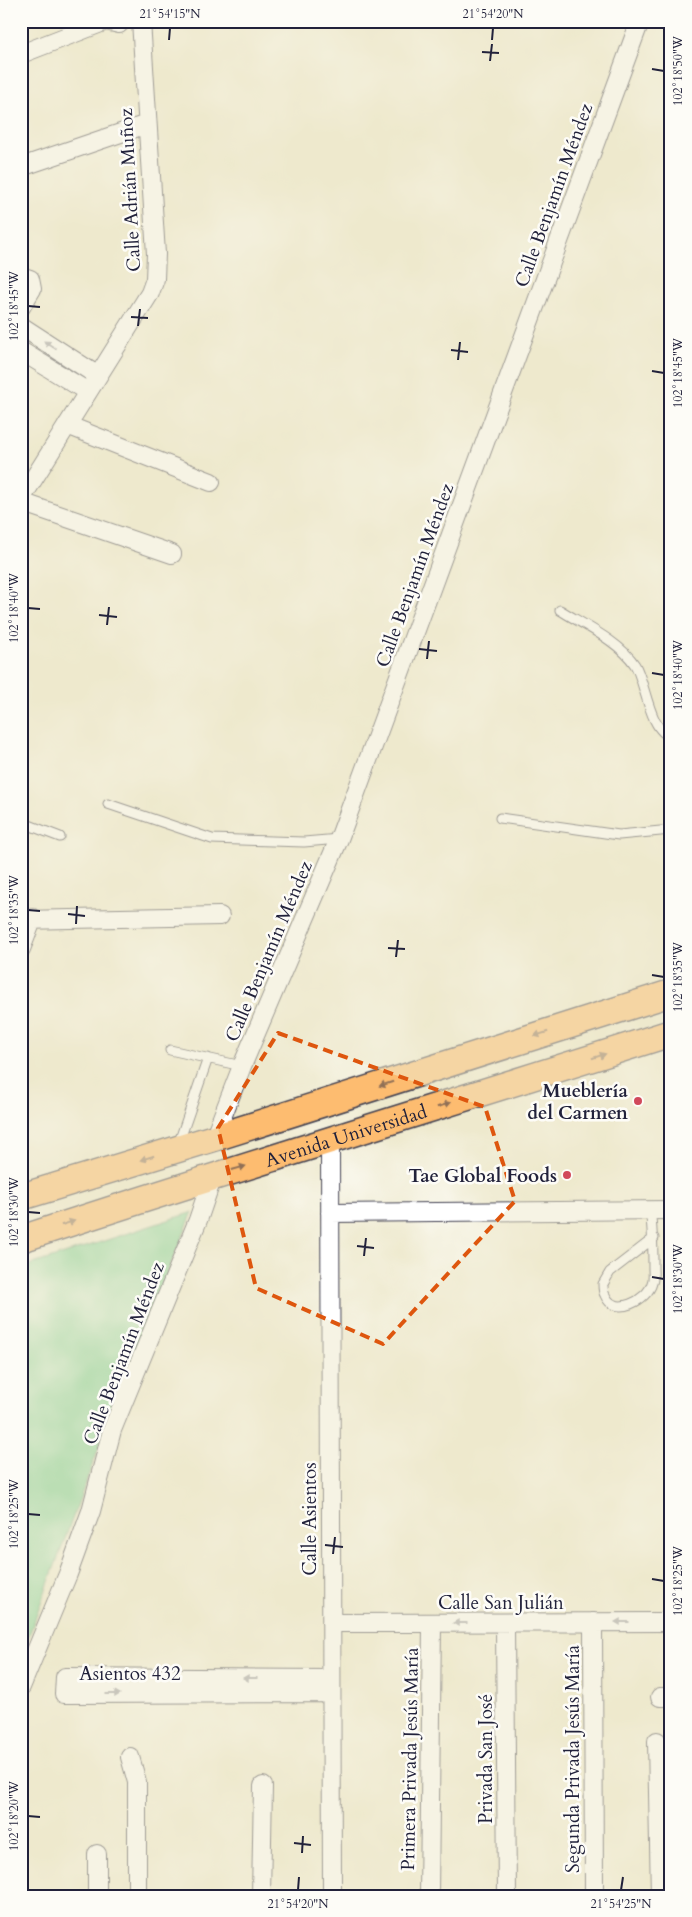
<svg xmlns="http://www.w3.org/2000/svg" width="692" height="1917" font-family="Cardo,serif">
  <style>
    .green { fill: #7bd094; stroke: #4e7968 }
    .lines { fill: none; stroke-linecap: round; stroke-linejoin: round }
    .service-casing { stroke: #414051; stroke-width: 11 }
    .minor-casing { stroke: #414051; stroke-width: 20 }
    .primary-casing { stroke: #414051; stroke-width: 29 }
    .service { stroke: #fff; stroke-width: 9 }
    .minor { stroke: #fff; stroke-width: 18 }
    .primary { stroke: #fdbc70; stroke-width: 26 }
    .oneway { fill: #9c9ca7 }
    .oneway2 { fill: #906f56 }
    .marked { fill: none; stroke: #de560e; stroke-width: 4; stroke-dasharray: 10 6; stroke-linejoin: round }
    .ticks { fill: none; stroke: #22223b; stroke-width: 2 }
    .poi-dot { fill: #d1495b; stroke: #fdfcf7; stroke-width: 2 }
    .labels { text-anchor: middle; stroke-width: 5; stroke-linejoin: round; paint-order: stroke }
    .street-label { font-size: 19px; fill: #22223b; stroke: #fdfcf7 }
    .poi-label { font-size: 19px; font-weight: bold; fill: #22223b; stroke: #fdfcf7; text-anchor: end }
    .neatline { fill: none; stroke: #22223b; stroke-width: 2 }
    .ticks-label { font-size: 12px; text-anchor: middle; fill: #22223b }
  </style>
  <rect width="100%" height="100%" fill="#fdfcf7"/>
  <filter id="ink" filterUnits="userSpaceOnUse"><feTurbulence type="fractalNoise" baseFrequency=".02" numOctaves="2"/><feDisplacementMap in="SourceGraphic" scale="10" xChannelSelector="R" yChannelSelector="G"/><feConvolveMatrix kernelMatrix="1 2 1 2 8 2 1 2 1" color-interpolation-filters="sRGB"/></filter>
  <filter id="wash" filterUnits="userSpaceOnUse"><feTurbulence type="fractalNoise" baseFrequency=".0096" numOctaves="4" result="noise"/><feDisplacementMap in="SourceGraphic" scale="20" xChannelSelector="R" yChannelSelector="G"/><feGaussianBlur stdDeviation="1.12" result="paint"/><feColorMatrix in="noise" values="0 0 0 0 0 0 0 0 0 0 0 0 0 0 0 0 0 1.4 0 .05"/><feComposite in="paint" operator="in"/></filter>
  <g filter="url(#wash)">
    <rect width="100%" height="100%" fill="#eee9cd"/>
    <path class="green" d="M193,1212L140,1337L21,1657V1268Z"/>
  </g>
  <g filter="url(#ink)">
    <g class="lines">
      <defs>
        <path id="service" d="M560,610C584,625 620,642 635,665C645,681 650,733 671,736
          M108,804L212,839L304,842L339,839
          M500,818L619,835L671,830
          M21,822L60,837
          M170,1050L242,1066
          M178,1145L208,1058
          M650,1210C653,1230 653,1248 653,1268C653,1272 654,1279 652,1283C648,1300 614,1318 605,1295C603,1292 603,1288 603,1284L610,1272L654,1238"/>
        <path id="minor" d="M21,54L106,21L119,24
          M21,167L147,124
          M21,276L30,279L32,289L21,307
          M21,326L98,376
          M21,351L88,392
          M67,425L211,482
          M21,499L150,293L155,279L156,254L141,21
          M21,502L172,554
          M21,920L220,916
          M21,949L33,918
          M214,1138L242,1066L339,839L640,21
          M330,1142L332,1896
          M330,1213L671,1210
          M593,1622L594,1896
          M331,1623L671,1622
          M505,1623L507,1896
          M21,1687L68,1574L91,1511L112,1430L198,1220L213,1176
          M331,1693L64,1694L65,1677L331,1679
          M660,1697H671
          M657,1741L660,1896
          M130,1757L137,1782V1896
          M97,1854V1896
          M261,1896L263,1786
          M429,1896L432,1623"/>
        <g id="primary">
          <path d="M21,1197L214,1138L671,993"/>
          <path id="s1" d="M21,1239C237,1168 454,1102 671,1033"/>
        </g>
      </defs>
      <use href="#service" class="service-casing"/>
      <use href="#minor" class="minor-casing"/>
      <use href="#primary" class="primary-casing"/>
      <use href="#service" class="service"/>
      <use href="#minor" class="minor"/>
      <use href="#primary" class="primary"/>
    </g>
    <defs><path id="oneway-solid" d="M-6-.8H1V-3.2L6.5 0L1 3.2V.8H-6Z" transform="scale(1.25)"/></defs>
    <g class="oneway">
      <use href="#oneway-solid" transform="translate(50 345) rotate(-147)"/>
      <use href="#oneway-solid" transform="translate(622 1622) rotate(180)"/>
      <use href="#oneway-solid" transform="translate(460 1623) rotate(180)"/>
      <use href="#oneway-solid" transform="translate(250 1678) rotate(-180)"/>
      <use href="#oneway-solid" transform="translate(113 1694)"/>
    </g>
    <g class="oneway2">
      <use href="#oneway-solid" transform="translate(541 1034) rotate(162)"/>
      <use href="#oneway-solid" transform="translate(599 1056) rotate(-18)"/>
      <use href="#oneway-solid" transform="translate(386 1084) rotate(162)"/>
      <use href="#oneway-solid" transform="translate(444 1105) rotate(-18)"/>
      <use href="#oneway-solid" transform="translate(147 1158) rotate(163)"/>
      <use href="#oneway-solid" transform="translate(239 1168) rotate(-16)"/>
      <use href="#oneway-solid" transform="translate(68 1223) rotate(-18)"/>
    </g>
  </g>
  <path d="M0 0H692V1917H0ZM278,1033L485,1107L515,1201L383,1344L256,1288L218,1128Z" fill="#eee9cd" fill-opacity=".55" fill-rule="evenodd"/>
  <path class="marked" d="M278,1033L485,1107L515,1201L383,1344L256,1288L218,1128Z"/>
  <path class="ticks" d="M169,40L170,28M492,40L493,28M482,52L499,53M490,61L492,44M652,69L664,71M28,306L40,307M131,317L148,318M138,326L140,309M451,350L468,352M458,360L460,342M652,371L664,373M28,608L40,609M99,615L117,617M107,625L109,607M419,649L437,651M427,659L429,641M652,673L664,675M28,910L40,911M68,914L85,916M76,924L77,906M388,948L405,949M396,957L398,940M652,975L664,977M28,1212L40,1213M357,1246L374,1248M364,1256L366,1238M652,1277L664,1279M28,1514L40,1515M325,1545L343,1547M333,1554L335,1537M652,1579L664,1581M28,1816L40,1817M294,1843L311,1845M302,1853L303,1836M298,1890L299,1877M621,1890L623,1877"/>
  <g class="poi-dot">
    <circle cx="638" cy="1101" r="5"/>
    <circle cx="567" cy="1175" r="5"/>
  </g>
  <g class="labels">
    <g class="street-label">
      <text transform="translate(129 190) rotate(-93)" y="7">Calle Adrián Muñoz</text>
      <text transform="translate(553 195) rotate(-70)" y="7">Calle Benjamín Méndez</text>
      <text transform="translate(414 575) rotate(-70)" y="7">Calle Benjamín Méndez</text>
      <text transform="translate(268 951) rotate(-67)" y="7">Calle Benjamín Méndez</text>
      <text dy="7" stroke="none"><textPath href="#s1" startOffset="341">Avenida Universidad</textPath></text>
      <text transform="translate(123 1353) rotate(-69)" y="7">Calle Benjamín Méndez</text>
      <text transform="translate(309 1519) rotate(-90)" y="7">Calle Asientos</text>
      <text x="501" y="1609">Calle San Julián</text>
      <text x="130" y="1680">Asientos 432</text>
      <text transform="translate(409 1759) rotate(-89)" y="7">Primera Privada Jesús María</text>
      <text transform="translate(485 1759) rotate(-90)" y="7">Privada San José</text>
      <text transform="translate(572 1759) rotate(-90)" y="7">Segunda Privada Jesús María</text>
    </g>
    <g class="poi-label">
      <text x="628" y="1097">Mueblería<tspan x="628" dy="22">del Carmen</tspan></text>
      <text x="557" y="1182">Tae Global Foods</text>
    </g>
  </g>
  <rect width="692" height="1917" fill="none" stroke="#fdfcf7" stroke-width="55"/>
  <rect x="28" y="28" width="636" height="1862" class="neatline"/>
  <g class="ticks-label">
    <text x="170" y="18">21°54'15"N</text>
    <text x="493" y="18">21°54'20"N</text>
    <text transform="translate(678 71) rotate(-90)" y="4">102°18'50"W</text>
    <text transform="translate(14 306) rotate(-90)" y="4">102°18'45"W</text>
    <text transform="translate(678 373) rotate(-90)" y="4">102°18'45"W</text>
    <text transform="translate(14 608) rotate(-90)" y="4">102°18'40"W</text>
    <text transform="translate(678 675) rotate(-90)" y="4">102°18'40"W</text>
    <text transform="translate(14 910) rotate(-90)" y="4">102°18'35"W</text>
    <text transform="translate(678 977) rotate(-90)" y="4">102°18'35"W</text>
    <text transform="translate(14 1212) rotate(-90)" y="4">102°18'30"W</text>
    <text transform="translate(678 1279) rotate(-90)" y="4">102°18'30"W</text>
    <text transform="translate(14 1514) rotate(-90)" y="4">102°18'25"W</text>
    <text transform="translate(678 1581) rotate(-90)" y="4">102°18'25"W</text>
    <text transform="translate(14 1816) rotate(-90)" y="4">102°18'20"W</text>
    <text x="298" y="1908">21°54'20"N</text>
    <text x="621" y="1908">21°54'25"N</text>
  </g>
</svg>
